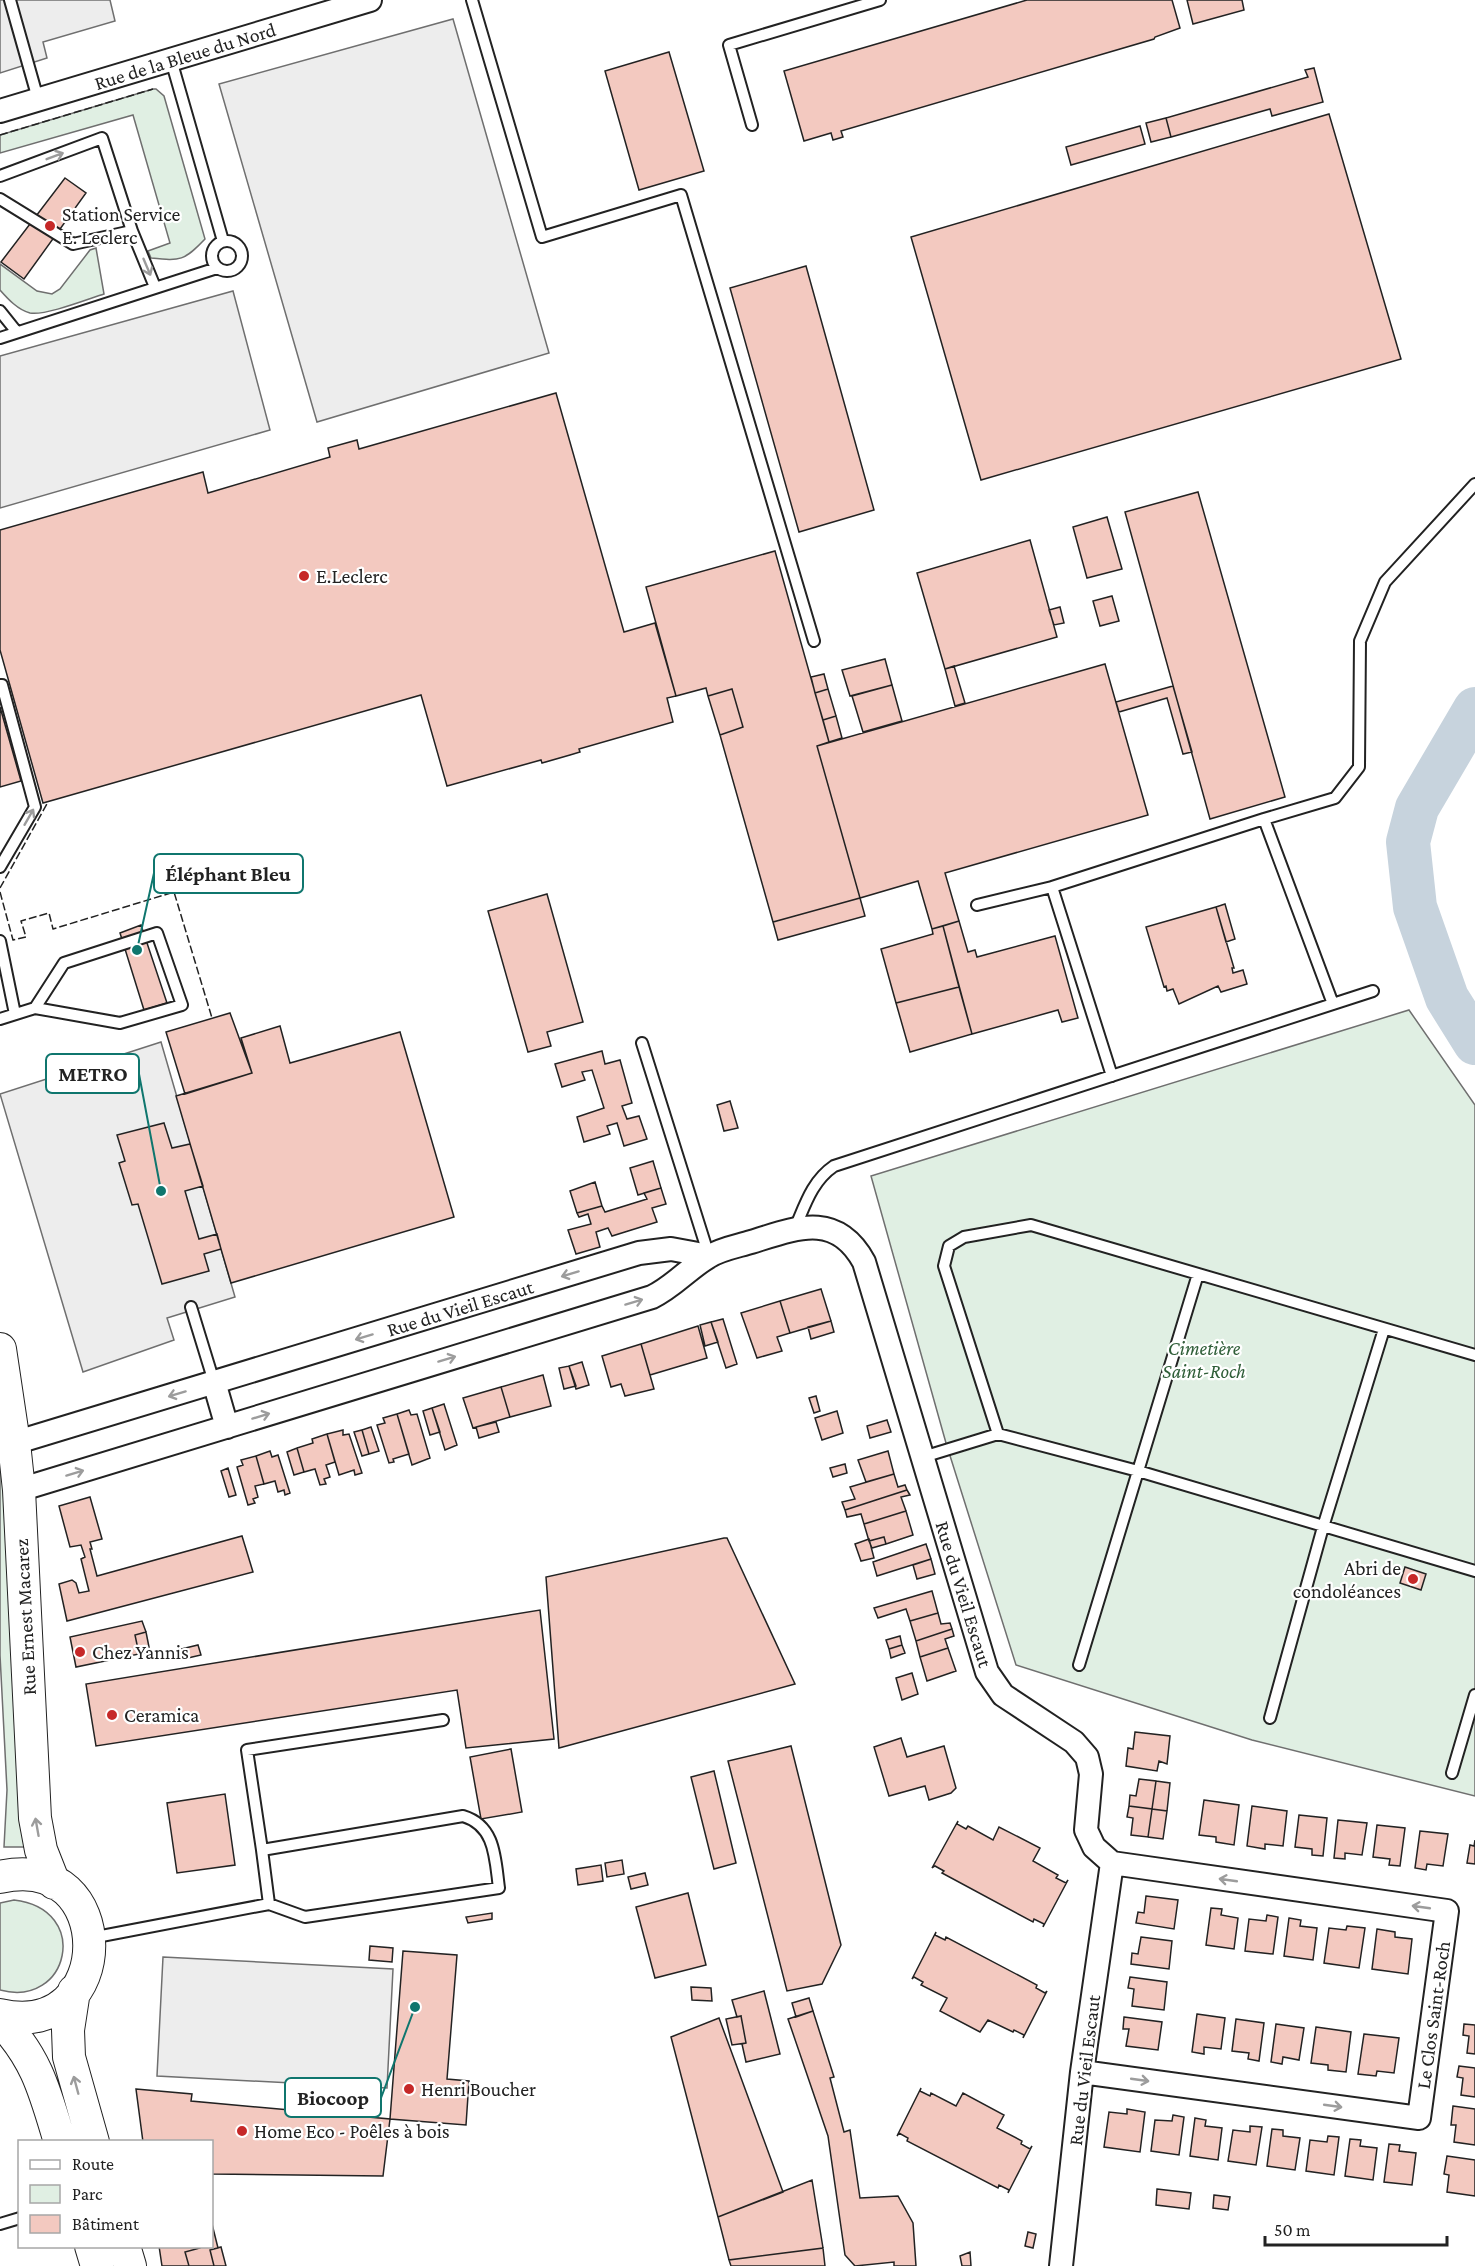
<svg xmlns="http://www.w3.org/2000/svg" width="1475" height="2266" font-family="'Crimson Pro',serif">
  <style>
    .green { fill: #e0efe3; stroke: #6f6f6f; stroke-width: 1.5 }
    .parking { fill: #ededed; stroke: #6f6f6f; stroke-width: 1.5 }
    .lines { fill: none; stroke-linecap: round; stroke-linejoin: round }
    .river { stroke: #c7d3dd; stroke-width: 44 }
    .building { fill: #f3c9c0; stroke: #222; stroke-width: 1.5 }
    .service-casing { stroke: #222; stroke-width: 14 }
    .minor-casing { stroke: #222; stroke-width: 26 }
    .secondary-casing { stroke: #222; stroke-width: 34 }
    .service { stroke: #fff; stroke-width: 10 }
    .minor { stroke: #fff; stroke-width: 22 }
    .secondary { stroke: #fff; stroke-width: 32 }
    .fence { stroke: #222; stroke-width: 1.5; stroke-dasharray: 8 3; stroke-linecap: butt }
    .oneway { stroke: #9c9c9c }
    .poi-dot { fill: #c62828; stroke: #fff; stroke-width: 2 }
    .labels { text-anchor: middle; stroke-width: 4.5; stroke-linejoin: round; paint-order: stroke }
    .street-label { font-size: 20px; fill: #222; stroke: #fff }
    .poi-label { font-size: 20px; fill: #222; stroke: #fff; text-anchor: start }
    .park-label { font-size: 20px; font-style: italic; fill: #2f5e38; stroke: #fff }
    .leader { fill: none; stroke: #0f766e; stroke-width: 2 }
    .callout-dot { fill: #0f766e; stroke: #fff; stroke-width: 2 }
    .callout { fill: #fff; stroke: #0f766e; stroke-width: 2 }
    .callout-label { font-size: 21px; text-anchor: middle; font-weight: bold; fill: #222 }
  </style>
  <rect width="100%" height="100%" fill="#fff"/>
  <path class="green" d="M153,89H156L164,96L205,239C184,261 181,261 151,258L148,251L170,243L133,115L0,153V135Z
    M96,248L104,294C88,299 45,316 30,313C18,310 8,299 0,290V264L37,291L52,294L60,289L90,250Z
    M1409,1010L1475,1105V1796L1252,1740L1016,1665L946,1443L871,1176Z
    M0,1421L25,1847H4L7,1790L0,1655Z
    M14,1900C92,1909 69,2009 0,1990V1903Z"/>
  <path class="parking" d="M0,0H110L115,21L43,42L47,58L0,73Z
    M453,19L549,353L317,422L219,84Z
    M233,291L270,430L0,508V356Z
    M161,1042L235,1297L167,1318L174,1340L83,1372L0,1094Z
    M163,1957L393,1969L387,2088L157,2076Z"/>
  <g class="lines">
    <path class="river" d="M1475,709L1417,808L1408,842L1415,907L1447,998L1475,1043"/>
  </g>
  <path class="building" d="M1027,0H1172L1180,28L1155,37L1154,39L841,131L843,137L833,140L831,133L804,141L784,71Z
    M1187,0H1242L1244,10L1193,24Z
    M669,52L704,171L639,190L605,71Z
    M1314,68L1323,102L1272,116L1270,109L1171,137L1166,118L1308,77L1305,70Z
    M1329,114L1401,359L981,480L911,237Z
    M1166,118L1171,137L1151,142L1146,123Z
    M1140,126L1145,144L1071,165L1066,147Z
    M65,178L86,193L24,279L1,262Z
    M806,266L874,510L799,532L730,288Z
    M556,393L624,632L655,623L676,696L667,698L673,722L579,749L580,752L570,755L542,763L541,760L447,786L421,695L43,803L0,650V530L203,472L208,493L330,457L328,448L357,440L359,449Z
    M1198,492L1285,797L1210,819L1125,512Z
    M1107,517L1122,569L1087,578L1073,527Z
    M1030,540L1057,637L945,669L917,573Z
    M775,551L829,742L817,746L860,898L773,922L720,735L743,727L732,689L708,696L706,688L676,696L646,587Z
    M1112,596L1119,621L1100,626L1093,601Z
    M1060,607L1064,623L1054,625L1049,610Z
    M885,659L892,685L850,696L842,670Z
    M1105,664L1148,815L945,873L959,921L932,929L918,881L860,898L817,746Z
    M954,666L965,703L955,706L945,669Z
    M824,674L828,689L815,693L811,677Z
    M892,685L902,721L863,732L852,696Z
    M1173,686L1192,752L1183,754L1167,698L1119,712L1116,702Z
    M732,689L743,727L720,735L708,696Z
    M828,689L836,716L823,720L815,693Z
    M0,707L21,781L0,787Z
    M836,716L842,738L829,742L823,720Z
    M547,894L583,1022L547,1032L551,1046L528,1052L488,911Z
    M860,898L865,916L778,940L773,922Z
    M1225,904L1235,939L1226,942L1216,907Z
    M1216,907L1234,968H1232L1233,973L1243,970L1247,984L1221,992L1218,986L1179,1004L1173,989L1167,991L1166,986L1164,987L1146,927Z
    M959,921L968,952L975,950L977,957L1055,936L1078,1018L1062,1022L1058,1010L972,1034L943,926Z
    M141,925L167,1003L144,1010L120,933Z
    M943,926L959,987L896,1003L881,949L933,934L932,929Z
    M959,987L972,1034L910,1052L896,1003Z
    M230,1013L252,1073L185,1094L166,1032Z
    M280,1026L290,1063L400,1032L454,1217L231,1283L176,1096L252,1073L241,1038Z
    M602,1051L605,1064L620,1060L632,1103L622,1106L627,1119L639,1116L647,1139L624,1146L617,1123L607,1126L610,1134L584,1142L577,1117L604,1108L592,1070L582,1072L585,1080L562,1087L555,1064Z
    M730,1101L738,1128L724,1131L717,1105Z
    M164,1123L172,1148L190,1144L203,1186L185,1191L199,1239L217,1234L221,1249L204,1254L209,1271L162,1284L138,1204L132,1205L119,1163L125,1161L117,1135Z
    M653,1161L661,1188L638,1195L630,1168Z
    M595,1182L602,1206L577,1213L570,1191Z
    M661,1188L666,1204L652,1208L657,1222L612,1236L608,1228L596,1232L600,1247L576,1254L568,1230L591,1224L588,1214L579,1217L577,1213L602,1206L605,1212L647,1199L644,1193Z
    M821,1289L831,1321L790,1333L780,1301Z
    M780,1301L790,1333L777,1337L782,1351L757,1358L741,1313Z
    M723,1319L737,1364L726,1368L711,1322Z
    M831,1321L834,1332L811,1339L808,1327Z
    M711,1322L718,1342L705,1346L700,1325Z
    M698,1326L707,1358L650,1375L641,1344Z
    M641,1344L654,1389L625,1396L621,1384L611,1387L602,1356Z
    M582,1362L589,1385L576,1389L569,1366Z
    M569,1366L576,1386L564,1389L559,1368Z
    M543,1375L551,1406L510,1417L501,1387Z
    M501,1387L510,1417L473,1428L463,1398Z
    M816,1396L820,1411L814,1413L809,1398Z
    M444,1404L457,1445L445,1450L432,1408Z
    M432,1408L440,1432L430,1435L423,1411Z
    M409,1410L411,1415L417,1414L430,1458L412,1465L397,1414Z
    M837,1411L843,1433L822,1440L815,1418Z
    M397,1414L409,1454L393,1459L394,1462L389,1463L377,1425L385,1423L383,1418Z
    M887,1420L891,1432L870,1438L867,1426Z
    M496,1422L499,1432L479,1438L476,1427Z
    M371,1427L379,1451L369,1454L362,1430Z
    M343,1430V1435L349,1434L362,1473L355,1475L354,1470L339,1475L327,1434Z
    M362,1430L369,1454L362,1456L354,1432Z
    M327,1434L335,1462L326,1465L330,1477L324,1479L326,1484L320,1485L315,1469L304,1472L297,1448L313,1443L312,1439Z
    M297,1448L304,1472L294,1475L287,1452Z
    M270,1451L272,1457L278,1455L290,1493L285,1495L284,1490L278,1492L275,1481L264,1484L256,1456Z
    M888,1451L894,1474L866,1482L858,1460Z
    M256,1456L264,1484L255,1486L258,1497L253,1499L255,1503L248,1505L237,1467L243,1465L241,1460Z
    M845,1464L847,1473L833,1477L830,1468Z
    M228,1468L236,1495L229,1497L221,1471Z
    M894,1474L898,1487L905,1485L907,1490L845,1510L842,1502L855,1499L850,1487Z
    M907,1490L910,1495L901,1497L906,1511L864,1524L861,1514L847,1517L845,1510Z
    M90,1497L102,1539L90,1542L92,1549H90L97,1576L242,1536L253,1572L67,1621L59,1584L72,1580L76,1583L79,1593L89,1591L81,1559L85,1557L81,1545L70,1547L59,1506Z
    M906,1511L913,1535L886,1544L884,1537L869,1541L864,1524Z
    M884,1537L886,1544L872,1548L869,1541Z
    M724,1538H727L795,1684L559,1748L546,1577Z
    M869,1539L874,1558L861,1561L855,1544Z
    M926,1544L931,1559L877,1576L873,1562Z
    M931,1559L935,1574L917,1579L913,1565Z
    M1405,1567L1426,1574L1421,1590L1400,1583Z
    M932,1591L938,1613L910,1621L906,1609L878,1618L874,1608Z
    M540,1610L554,1739L466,1748L457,1690L96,1746L86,1684Z
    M938,1613L941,1624L950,1623L952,1629L916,1641L910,1621Z
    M142,1621L146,1632L135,1635L139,1654L76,1667L70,1637Z
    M952,1629L954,1636L945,1639L948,1648L920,1657L916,1641Z
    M146,1632L150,1652L139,1654L135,1635Z
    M900,1636L902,1645L889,1649L886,1640Z
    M198,1645L201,1655L179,1660L177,1650Z
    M902,1645L905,1653L891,1658L889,1649Z
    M948,1648L956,1671L927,1681L920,1657Z
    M912,1673L918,1694L902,1700L896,1678Z
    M1135,1732L1170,1736L1167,1764L1159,1761L1157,1771L1126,1766L1128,1748L1133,1749Z
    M901,1738L907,1757L944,1746L956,1788L951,1793L929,1800L925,1786L889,1796L874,1747Z
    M791,1746L841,1945L822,1984L787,1991L728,1761Z
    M511,1749L522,1812L481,1819L470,1757Z
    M714,1771L736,1863L714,1869L691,1777Z
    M1139,1779L1156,1781L1152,1809L1129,1806L1130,1795L1136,1796Z
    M1156,1781L1170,1783L1167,1811L1152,1809Z
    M225,1794L235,1865L177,1873L167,1803Z
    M1204,1800L1239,1805L1234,1845L1216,1842V1837L1199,1835Z
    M1129,1806L1152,1809L1148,1837L1131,1835L1133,1818L1127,1817Z
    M1252,1806L1287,1811L1283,1846L1265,1844V1849L1247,1846Z
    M1152,1809L1167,1811L1163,1839L1148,1837Z
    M1299,1815L1327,1818L1323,1856L1312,1855V1849L1295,1847Z
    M1338,1820L1367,1823L1362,1855L1345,1853V1859L1334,1858Z
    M958,1821L957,1824L966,1829L968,1826L993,1840L999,1827L1040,1848L1033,1861L1058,1875L1056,1878L1066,1883L1068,1880L1043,1927L1044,1924L1034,1919L1033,1922L942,1873L944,1871L935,1866L932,1868Z
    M1377,1825L1405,1828L1400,1866L1389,1865L1390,1859L1373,1857Z
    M1420,1831L1448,1834L1443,1866L1427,1864L1426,1870L1415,1868Z
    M1475,1840V1864L1467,1863L1470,1845L1474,1846Z
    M622,1860L624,1874L607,1877L605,1863Z
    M601,1865L603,1881L578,1885L576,1869Z
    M645,1873L648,1885L631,1889L628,1877Z
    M688,1893L706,1965L655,1978L636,1907Z
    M1146,1896L1178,1900L1174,1929L1136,1923L1138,1912L1144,1913Z
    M1211,1908L1222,1909L1221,1915L1238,1918L1234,1949L1206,1945Z
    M492,1913V1919L468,1923L466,1917Z
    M1267,1915L1278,1917L1273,1954L1245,1951L1249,1919L1266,1921Z
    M1289,1918L1301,1920L1300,1926L1317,1928L1313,1960L1284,1956Z
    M1347,1926L1365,1928L1359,1968L1324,1963L1329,1928L1346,1930Z
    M1377,1929L1395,1932V1937L1412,1939L1408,1974L1372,1969Z
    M936,1932L935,1935L945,1940L946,1937L1037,1985L1036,1988L1045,1993L1047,1991L1023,2038L1024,2035L1014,2030L1013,2032L988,2020L980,2032L940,2011L947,1998L921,1985L923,1982L914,1977L912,1979Z
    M1141,1937L1172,1941L1169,1969L1131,1964L1132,1953L1138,1954Z
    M370,1946L393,1948L392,1962L369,1960Z
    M403,1951L457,1955L447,2079L469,2081L466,2125L390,2119Z
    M1130,1977L1167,1982L1164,2010L1132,2006L1134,1989L1128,1988Z
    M691,1987L711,1988L712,2001L692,2000Z
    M764,1991L780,2054L746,2062L742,2044L746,2043L741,2016L737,2017L732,2000Z
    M809,1998L813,2011L796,2017L792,2003Z
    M813,2011L834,2077L830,2078L844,2132L850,2130L860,2198L898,2196L913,2223L916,2266H894V2262L855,2266L845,2255L828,2136L788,2019Z
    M1197,2014L1225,2018L1221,2049L1204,2047V2054L1192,2052Z
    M741,2016L746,2043L732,2045L726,2019Z
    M1124,2017L1162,2022L1158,2050L1126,2046L1129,2029H1123Z
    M719,2018L783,2192L718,2217L671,2037Z
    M1236,2019L1264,2023L1259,2061L1248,2059L1249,2053L1232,2051Z
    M1276,2024L1304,2028L1299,2060L1283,2057L1282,2064L1271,2062Z
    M1464,2024L1475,2025V2054L1467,2053L1469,2036L1463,2035Z
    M1316,2027L1351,2032L1346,2072L1328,2070V2065L1311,2063Z
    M1364,2034L1399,2038L1394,2073L1377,2071L1376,2076L1358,2074Z
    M1459,2066L1475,2068V2097L1461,2095L1463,2078L1457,2077Z
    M921,2088L920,2091L930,2096L931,2093L956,2106L963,2093L1004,2115L997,2128L1022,2141L1021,2144L1030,2149L1032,2146L1008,2193L1009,2190L999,2185L998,2188L907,2141L908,2138L899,2133L897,2136Z
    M136,2089L192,2094L191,2101L390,2119L383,2176L212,2174V2142H143Z
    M1453,2106L1475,2109V2145L1454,2142L1456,2125H1451Z
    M1127,2109L1145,2112L1140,2152L1104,2147L1109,2112L1127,2114Z
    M1173,2115L1184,2117L1179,2155L1151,2151L1155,2120L1172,2121Z
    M1195,2118L1206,2120L1205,2126L1222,2128L1218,2160L1190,2156Z
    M1250,2126L1262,2127L1256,2165L1228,2161L1233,2130L1250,2132Z
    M1272,2129L1283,2130V2136L1300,2138L1295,2170L1267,2166Z
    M1328,2136L1339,2137L1334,2175L1306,2171L1310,2140L1327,2142Z
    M1350,2139L1361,2140L1360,2146L1377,2148L1373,2180L1345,2176Z
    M1389,2144L1400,2145L1399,2151L1416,2153L1412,2185L1384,2182Z
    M1447,2156L1475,2160V2196L1447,2192L1449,2175L1444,2174Z
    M812,2180L823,2248L729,2260L718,2217Z
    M1157,2189L1191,2193L1189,2209L1156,2205Z
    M1214,2195L1230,2197L1228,2210L1213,2208Z
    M212,2224L218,2248L210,2250L214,2266H189L185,2252L200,2248V2246H212Z
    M1028,2232L1036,2234L1033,2248L1025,2246Z
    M159,2246H200V2248L185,2252L189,2266H162Z
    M221,2247L226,2266H214L210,2250Z
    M823,2248L825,2266H731L729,2260Z
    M970,2252L971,2266H962L960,2256Z"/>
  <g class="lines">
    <defs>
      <path id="service" d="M10,0L38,99
        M472,0L542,237L681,195L814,641
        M171,60L223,241
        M752,125L729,45L880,0
        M0,176L102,138L132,231
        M0,199L73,244L132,231L155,287
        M212 256a15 15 0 1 1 30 0a15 15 0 1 1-30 0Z
        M0,311L16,331
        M0,338L217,268
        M0,685H2L35,807L0,867
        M1264,819L1335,798L1359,767L1360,641L1385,582L1475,484
        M1052,887L1264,819L1333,1004
        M977,905L1052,887L1112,1076
        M0,941L15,1014
        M0,1019L35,1008L120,1023L182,1005L157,933L64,963L35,1008
        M642,1043L709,1256
        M795,1228C805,1205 812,1181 834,1166L1373,991
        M191,1307L214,1382
        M998,1434L944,1266L949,1246L964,1237L1031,1225L1475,1355
        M923,1457L998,1434L1138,1471L1475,1571
        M1079,1665L1198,1274
        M1270,1718L1323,1527L1384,1329
        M1452,1773L1475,1695
        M262,1850L247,1750L443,1720
        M91,1938L269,1904L305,1917L499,1888C495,1859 496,1826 463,1816L262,1850L269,1904
        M0,2224L20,2218"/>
      <path id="minor" d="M0,111L370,0
        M214,1382L227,1427
        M14,1443L639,1253L671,1249L709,1256
        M19,1490L652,1297C673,1287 688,1269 708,1257C720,1249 738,1246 751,1242C796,1228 836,1211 864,1262L987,1672L1003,1695L1074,1742L1087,1757L1091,1774L1086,1830L1094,1847L1112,1863L1082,2072L1061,2266
        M1082,2072L1419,2118L1447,1911L1112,1863"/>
      <path id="secondary" d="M0,1349L14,1443L19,1490L35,1818L41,1850L54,1883
        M0,1877C119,1849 119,2042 0,2015
        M74,1991L68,2030L69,2057L93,2142
        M0,2020C37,2058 45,2092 60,2142
        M91,2246L97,2266
        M124,2246L130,2266"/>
    </defs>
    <use href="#service" class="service-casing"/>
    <use href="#minor" class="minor-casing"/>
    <use href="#secondary" class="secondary-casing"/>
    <use href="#service" class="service"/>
    <use href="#minor" class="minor"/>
    <use href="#secondary" class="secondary"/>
    <path class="fence" d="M0,135L153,89
      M0,888L48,802
      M0,892L13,940L26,937L21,921L49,913L53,929L174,892L212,1018"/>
  </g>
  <defs><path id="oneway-shaft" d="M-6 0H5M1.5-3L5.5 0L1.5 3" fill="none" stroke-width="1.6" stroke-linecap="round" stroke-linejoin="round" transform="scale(1.5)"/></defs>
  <g class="oneway">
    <use href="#oneway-shaft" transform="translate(55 156) rotate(-21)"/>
    <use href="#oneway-shaft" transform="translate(147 267) rotate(67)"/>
    <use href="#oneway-shaft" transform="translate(29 817) rotate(-60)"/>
    <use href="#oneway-shaft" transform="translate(570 1274) rotate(163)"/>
    <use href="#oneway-shaft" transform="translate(634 1302) rotate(-17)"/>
    <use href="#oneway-shaft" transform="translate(364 1337) rotate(163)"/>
    <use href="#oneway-shaft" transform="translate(447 1359) rotate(-17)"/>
    <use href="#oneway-shaft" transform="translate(177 1394) rotate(163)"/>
    <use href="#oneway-shaft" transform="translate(261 1416) rotate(-17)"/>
    <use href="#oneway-shaft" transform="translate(75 1473) rotate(-17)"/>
    <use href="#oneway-shaft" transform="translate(37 1827) rotate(-100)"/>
    <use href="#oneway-shaft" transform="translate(1228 1880) rotate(-172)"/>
    <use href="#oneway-shaft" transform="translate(1421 1907) rotate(-172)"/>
    <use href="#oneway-shaft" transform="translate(1140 2080) rotate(8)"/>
    <use href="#oneway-shaft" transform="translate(76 2085) rotate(-105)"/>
    <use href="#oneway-shaft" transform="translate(1333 2106) rotate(8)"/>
  </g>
  <g class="poi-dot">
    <circle cx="50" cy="226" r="6"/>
    <circle cx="304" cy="576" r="6"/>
    <circle cx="1413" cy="1579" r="6"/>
    <circle cx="80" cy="1652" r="6"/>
    <circle cx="112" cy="1715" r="6"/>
    <circle cx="409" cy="2089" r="6"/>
    <circle cx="242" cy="2131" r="6"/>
  </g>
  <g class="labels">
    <g class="street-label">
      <text transform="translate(185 56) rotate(-17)" y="7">Rue de la Bleue du Nord</text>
      <text transform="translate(460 1308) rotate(-17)" y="7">Rue du Vieil Escaut</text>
      <text transform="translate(964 1594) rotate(73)" y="7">Rue du Vieil Escaut</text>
      <text transform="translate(25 1617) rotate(-93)" y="7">Rue Ernest Macarez</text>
      <text transform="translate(1433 2015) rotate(-82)" y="7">Le Clos Saint-Roch</text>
      <text transform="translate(1084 2070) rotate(-83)" y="7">Rue du Vieil Escaut</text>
    </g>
    <g class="poi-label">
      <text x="62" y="221">Station Service<tspan x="62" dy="23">E. Leclerc</tspan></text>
      <text x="316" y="583">E.Leclerc</text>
      <text x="1401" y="1575" text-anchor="end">Abri de<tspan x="1401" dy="23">condoléances</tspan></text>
      <text x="92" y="1659">Chez Yannis</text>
      <text x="124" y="1722">Ceramica</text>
      <text x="421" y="2096">Henri Boucher</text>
      <text x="254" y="2138">Home Eco - Poêles à bois</text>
    </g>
    <g class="park-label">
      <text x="1204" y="1355">Cimetière<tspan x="1204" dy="23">Saint-Roch</tspan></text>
    </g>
  </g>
  <path class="leader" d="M137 950L154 873M161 1191L139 1074M415 2007L381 2098"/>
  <g class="callout-dot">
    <circle cx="137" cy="950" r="6"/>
    <circle cx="161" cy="1191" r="6"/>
    <circle cx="415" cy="2007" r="6"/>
  </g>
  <g class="callout">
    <rect x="154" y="854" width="149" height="39" rx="6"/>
    <rect x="46" y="1054" width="93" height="39" rx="6"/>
    <rect x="285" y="2078" width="96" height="39" rx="6"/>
  </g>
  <g class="callout-label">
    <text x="228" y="881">Éléphant Bleu</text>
    <text x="93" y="1081">METRO</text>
    <text x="333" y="2105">Biocoop</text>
  </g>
  <rect x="18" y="2140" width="195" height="108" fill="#ffffff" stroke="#a7a7a7" stroke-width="1.5"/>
  <rect x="30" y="2160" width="30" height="9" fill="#ffffff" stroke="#a7a7a7" stroke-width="1.5"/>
  <text x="72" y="2170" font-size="18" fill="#222222">Route</text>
  <rect x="30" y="2185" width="30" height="18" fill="#e0efe3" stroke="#a7a7a7" stroke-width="1.5"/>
  <text x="72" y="2200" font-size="18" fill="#222222">Parc</text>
  <rect x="30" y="2215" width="30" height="18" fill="#f3c9c0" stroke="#a7a7a7" stroke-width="1.5"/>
  <text x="72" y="2230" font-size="18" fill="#222222">Bâtiment</text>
  <path d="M1265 2236v9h182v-9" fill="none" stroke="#222222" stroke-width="3"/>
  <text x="1274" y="2236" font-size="18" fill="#222222" stroke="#ffffff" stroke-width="4.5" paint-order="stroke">50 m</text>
</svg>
